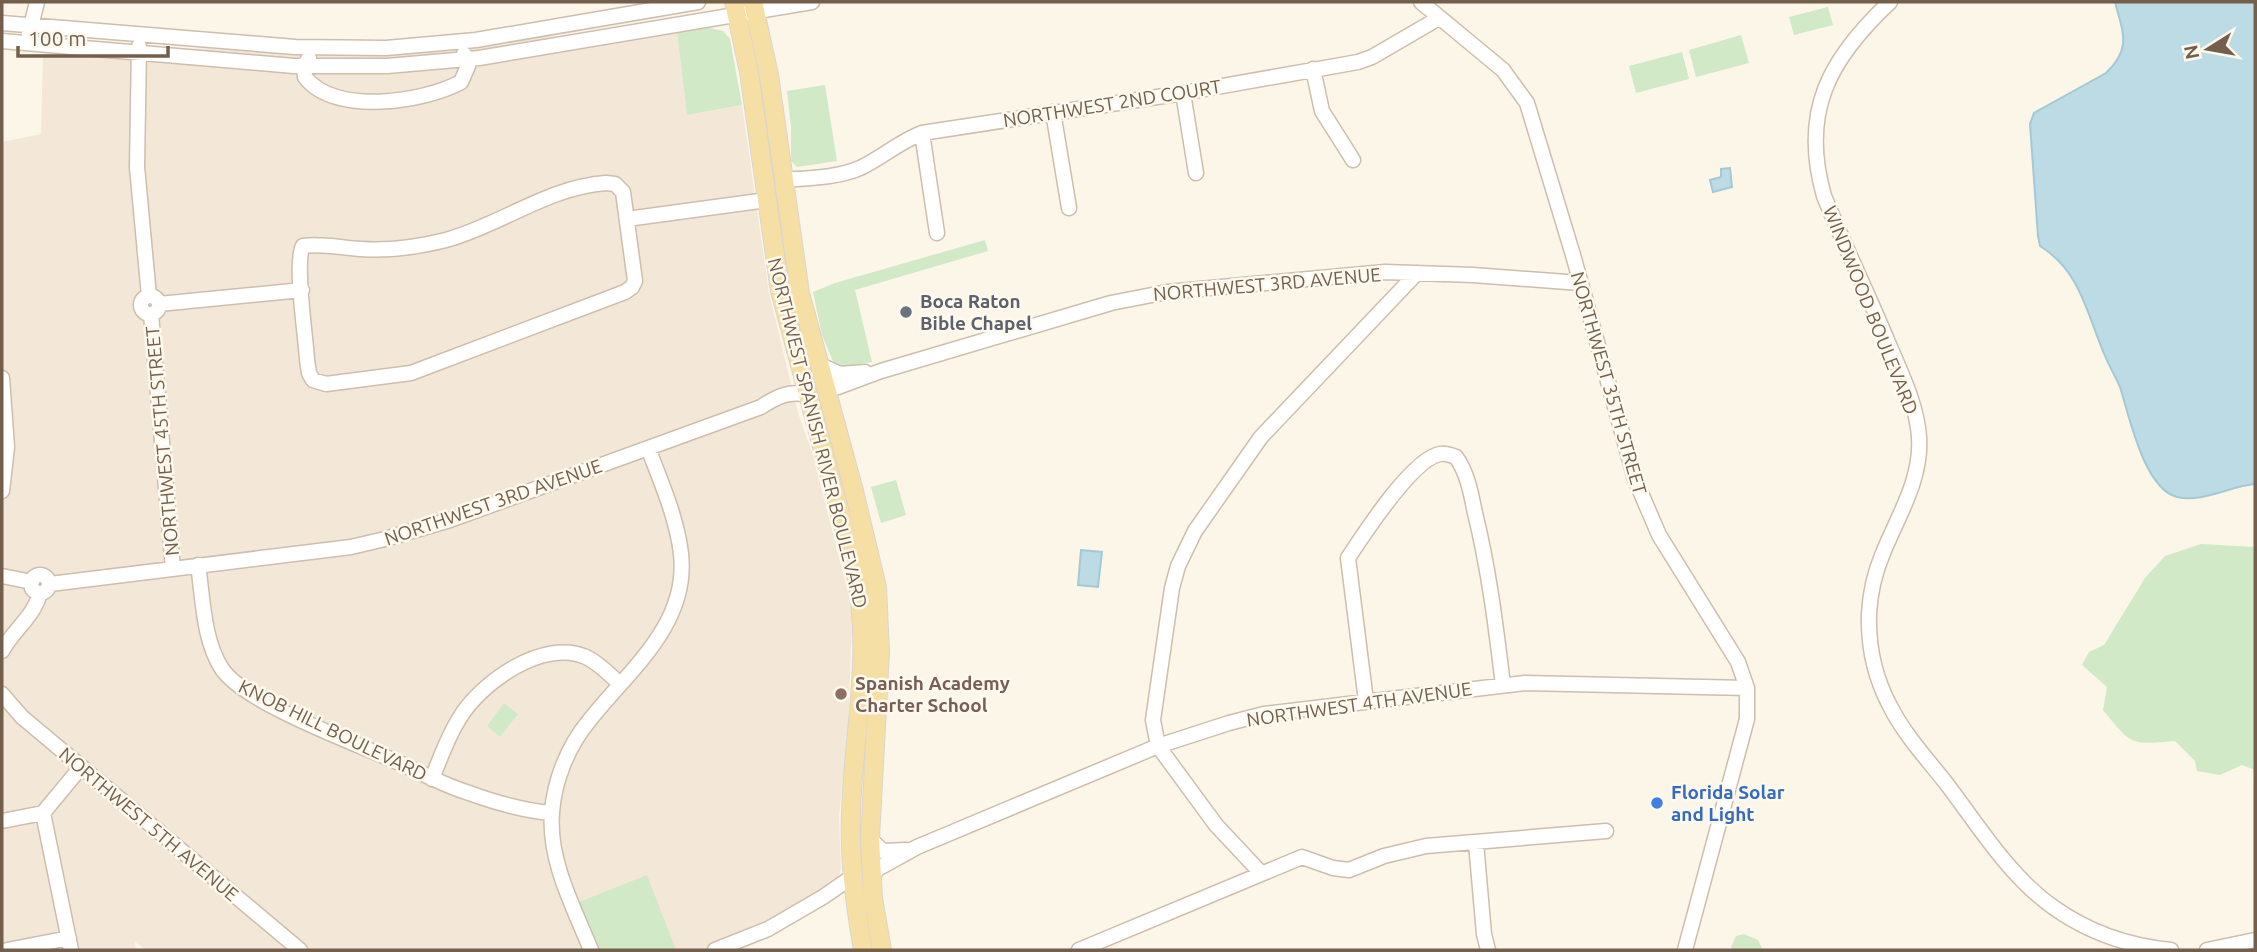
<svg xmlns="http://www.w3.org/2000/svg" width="2257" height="952" font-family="Ubuntu,sans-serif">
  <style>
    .residential { fill: #f3e8d7 }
    .green { fill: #d1e9c7 }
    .water { fill: #bddbe4; stroke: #a4c9d5; stroke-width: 2 }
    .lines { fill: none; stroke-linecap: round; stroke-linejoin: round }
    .minor-casing { stroke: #cdbeae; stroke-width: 17 }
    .major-casing { stroke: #dbd5d1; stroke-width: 20 }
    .minor { stroke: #fff; stroke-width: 14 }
    .major { stroke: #f6dfa4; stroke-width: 18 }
    .worship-dot { fill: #6b7280; stroke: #fef9ee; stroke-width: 2.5 }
    .education-dot { fill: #8d6e63; stroke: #fef9ee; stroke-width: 2.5 }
    .shop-dot { fill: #3f7fe0; stroke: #fef9ee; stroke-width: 2.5 }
    .labels { text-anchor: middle; stroke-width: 5; stroke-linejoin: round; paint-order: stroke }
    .street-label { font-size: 19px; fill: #745f4d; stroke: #fef9ee }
    .worship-label { font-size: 19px; font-weight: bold; fill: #5b616d; stroke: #fef9ee; text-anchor: start }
    .education-label { font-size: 19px; font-weight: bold; fill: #785e54; stroke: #fef9ee; text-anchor: start }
    .shop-label { font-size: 19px; font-weight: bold; fill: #366cbe; stroke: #fef9ee; text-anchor: start }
  </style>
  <rect width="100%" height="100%" fill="#fbf6e8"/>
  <path class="residential" d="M677,32L687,115L742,105L769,293L798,413L812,452L849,596L852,620L848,730L839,816L841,868L838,879L787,913L703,950H146L135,942L136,950H2V142L41,134L43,54Z"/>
  <path class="green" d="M1828,7L1833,25L1794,35L1789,17Z
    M706,27L723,31L730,39L742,105L687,115L677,32Z
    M1741,35L1749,63L1696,77L1689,50Z
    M1682,52L1689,79L1636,93L1629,66Z
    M825,85L837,161L797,167L791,161V127L787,91Z
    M985,240L988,251L855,290L872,362L843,367L835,366L822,335L813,292L835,283Z
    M896,480L906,515L881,523L871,487Z
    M2201,544L2255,547V770L2242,765L2220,775L2197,771L2195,761L2175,741C2129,745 2132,745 2103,710L2107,687L2082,665L2089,652L2104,645L2145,578L2165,556Z
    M504,703L518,714L500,737L487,726Z
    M647,875L676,950H597L579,902Z
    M1744,934L1758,940L1763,950H1733L1731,947L1736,936Z"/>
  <path class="water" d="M2115,2H2255V484C2230,486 2202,503 2177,497C2144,489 2129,415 2120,387C2116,377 2110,368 2106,358C2087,316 2082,272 2040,246L2038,236L2030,124L2034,113L2106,73C2132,48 2123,33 2115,2Z
    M1730,168L1732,187L1713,192L1710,180L1721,177V169Z
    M1081,550L1102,552L1098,587L1078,585Z"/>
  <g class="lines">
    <defs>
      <path id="minor" d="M1421,2L1503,70L1527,103L1573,255L1635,479L1659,535L1738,662L1747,688V719L1685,950
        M1890,2C1829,59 1800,112 1824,196C1845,247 1869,296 1890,347C1902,375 1917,406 1919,437C1922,479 1898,516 1883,553C1875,572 1870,593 1869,614C1868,646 1875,678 1890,706C1904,734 1927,759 1946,783C1978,825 2009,876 2053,907C2088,932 2128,946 2171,950
        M2,23L295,47L386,48L476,40L698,2
        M29,34L37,2
        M2,41L294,66H387L479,58L812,2
        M139,46L137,167L149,296
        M309,58L304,66L305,77C334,116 424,102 461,82L468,66L464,54
        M1313,69L1322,111L1353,160
        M1183,93L1196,173
        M1053,112L1069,208
        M922,133L937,233
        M783,180C808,178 837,178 860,168C881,158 899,142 922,133L1183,93L1358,62L1372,57L1439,18
        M606,183L615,184L623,192L635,281L632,287L625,292L411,373L326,384L313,380L309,373L307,360C306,338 294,262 303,246C321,243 342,248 361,249C389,251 418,247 446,240C501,225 548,187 606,183Z
        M627,219L767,200
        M141 305a9 9 0 1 1 18 0a9 9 0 1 1-18 0Z
        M159,304L302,290
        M151,314L173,569
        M820,365L840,374L865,372
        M2,378L7,447L2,491
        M825,384L838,387L881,371L1111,303L1167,292L1385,272L1473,275L1580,283
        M198,565C203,598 203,640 222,669C245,703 355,743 395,761C420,772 443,785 469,793C494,802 525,811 552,813
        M31 584a9 9 0 1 1 18 0a9 9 0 1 1-18 0Z
        M2,576L32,582
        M50,584L351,547L385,539L450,520L761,407C776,397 790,390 807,395
        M2,651C13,630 34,617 40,593
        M2,694L22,717L300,950
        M1366,701L1348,558C1364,534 1412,459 1440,454C1446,453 1451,455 1456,457C1468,474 1471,494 1475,513C1489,570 1496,627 1503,685
        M432,779C440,759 447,738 459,719C480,683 543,638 586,657C599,663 610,675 620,684
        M2,821L43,813
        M870,839L883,851L906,850
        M1476,843L1484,934L1488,950
        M1261,873L1216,825L1158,746L1153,720L1172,588L1178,566L1195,531L1261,437L1417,273
        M871,876L879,868L917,847L1158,746L1229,723L1264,714L1525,683L1747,688
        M7,950L69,938
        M71,950L43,813L81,767
        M591,950C574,908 548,860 552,813C554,781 568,746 589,721C628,671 689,625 681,554C677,518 661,482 648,448
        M715,950L768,929L823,897L852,877
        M1079,950L1302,857L1333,868L1349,870L1384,856L1426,846L1606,831
        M2207,950L2255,940"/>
      <path id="major" d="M734,2L749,72L780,291L854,565C873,651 854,726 851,811C849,859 855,904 863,950
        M753,2L769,75L800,293L854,491L877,587L880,652L870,839L873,898L882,950"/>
    </defs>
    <use href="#minor" class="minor-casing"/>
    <use href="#major" class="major-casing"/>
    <use href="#minor" class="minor"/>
    <use href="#major" class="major"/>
  </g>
  <circle class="worship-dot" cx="906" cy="312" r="7"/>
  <circle class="education-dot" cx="841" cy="694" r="7"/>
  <circle class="shop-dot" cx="1657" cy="803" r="7"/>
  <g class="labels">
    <g class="street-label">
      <text transform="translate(1112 103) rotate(-9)" y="7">NORTHWEST 2ND COURT</text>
      <text transform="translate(1267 284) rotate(-5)" y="7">NORTHWEST 3RD AVENUE</text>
      <text transform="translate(1871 310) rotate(68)" y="7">WINDWOOD BOULEVARD</text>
      <text transform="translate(1609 383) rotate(74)" y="7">NORTHWEST 35TH STREET</text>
      <text transform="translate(818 433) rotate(76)" y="7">NORTHWEST SPANISH RIVER BOULEVARD</text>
      <text transform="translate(162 441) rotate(-95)" y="7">NORTHWEST 45TH STREET</text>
      <text transform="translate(493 502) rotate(-19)" y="7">NORTHWEST 3RD AVENUE</text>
      <text transform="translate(1359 704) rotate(-8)" y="7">NORTHWEST 4TH AVENUE</text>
      <text transform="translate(333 730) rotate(26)" y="7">KNOB HILL BOULEVARD</text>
      <text transform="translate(149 824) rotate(40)" y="7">NORTHWEST 5TH AVENUE</text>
    </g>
    <g class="worship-label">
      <text x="920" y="308">Boca Raton<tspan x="920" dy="22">Bible Chapel</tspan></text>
    </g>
    <g class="education-label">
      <text x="855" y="690">Spanish Academy<tspan x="855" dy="22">Charter School</tspan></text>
    </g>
    <g class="shop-label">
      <text x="1671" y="799">Florida Solar<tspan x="1671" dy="22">and Light</tspan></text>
    </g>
  </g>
  <rect width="2257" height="952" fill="none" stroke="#745f4d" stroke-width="7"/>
  <g transform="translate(2208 49) rotate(259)" stroke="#fef9ee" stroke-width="5" paint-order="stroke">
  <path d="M0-5L12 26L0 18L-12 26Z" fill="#745f4d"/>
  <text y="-10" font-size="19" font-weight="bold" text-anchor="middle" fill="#745f4d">N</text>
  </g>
  <path d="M18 46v10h150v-10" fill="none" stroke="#745f4d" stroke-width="3.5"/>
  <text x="28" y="46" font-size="21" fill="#745f4d" stroke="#fef9ee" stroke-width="5" paint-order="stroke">100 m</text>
</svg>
